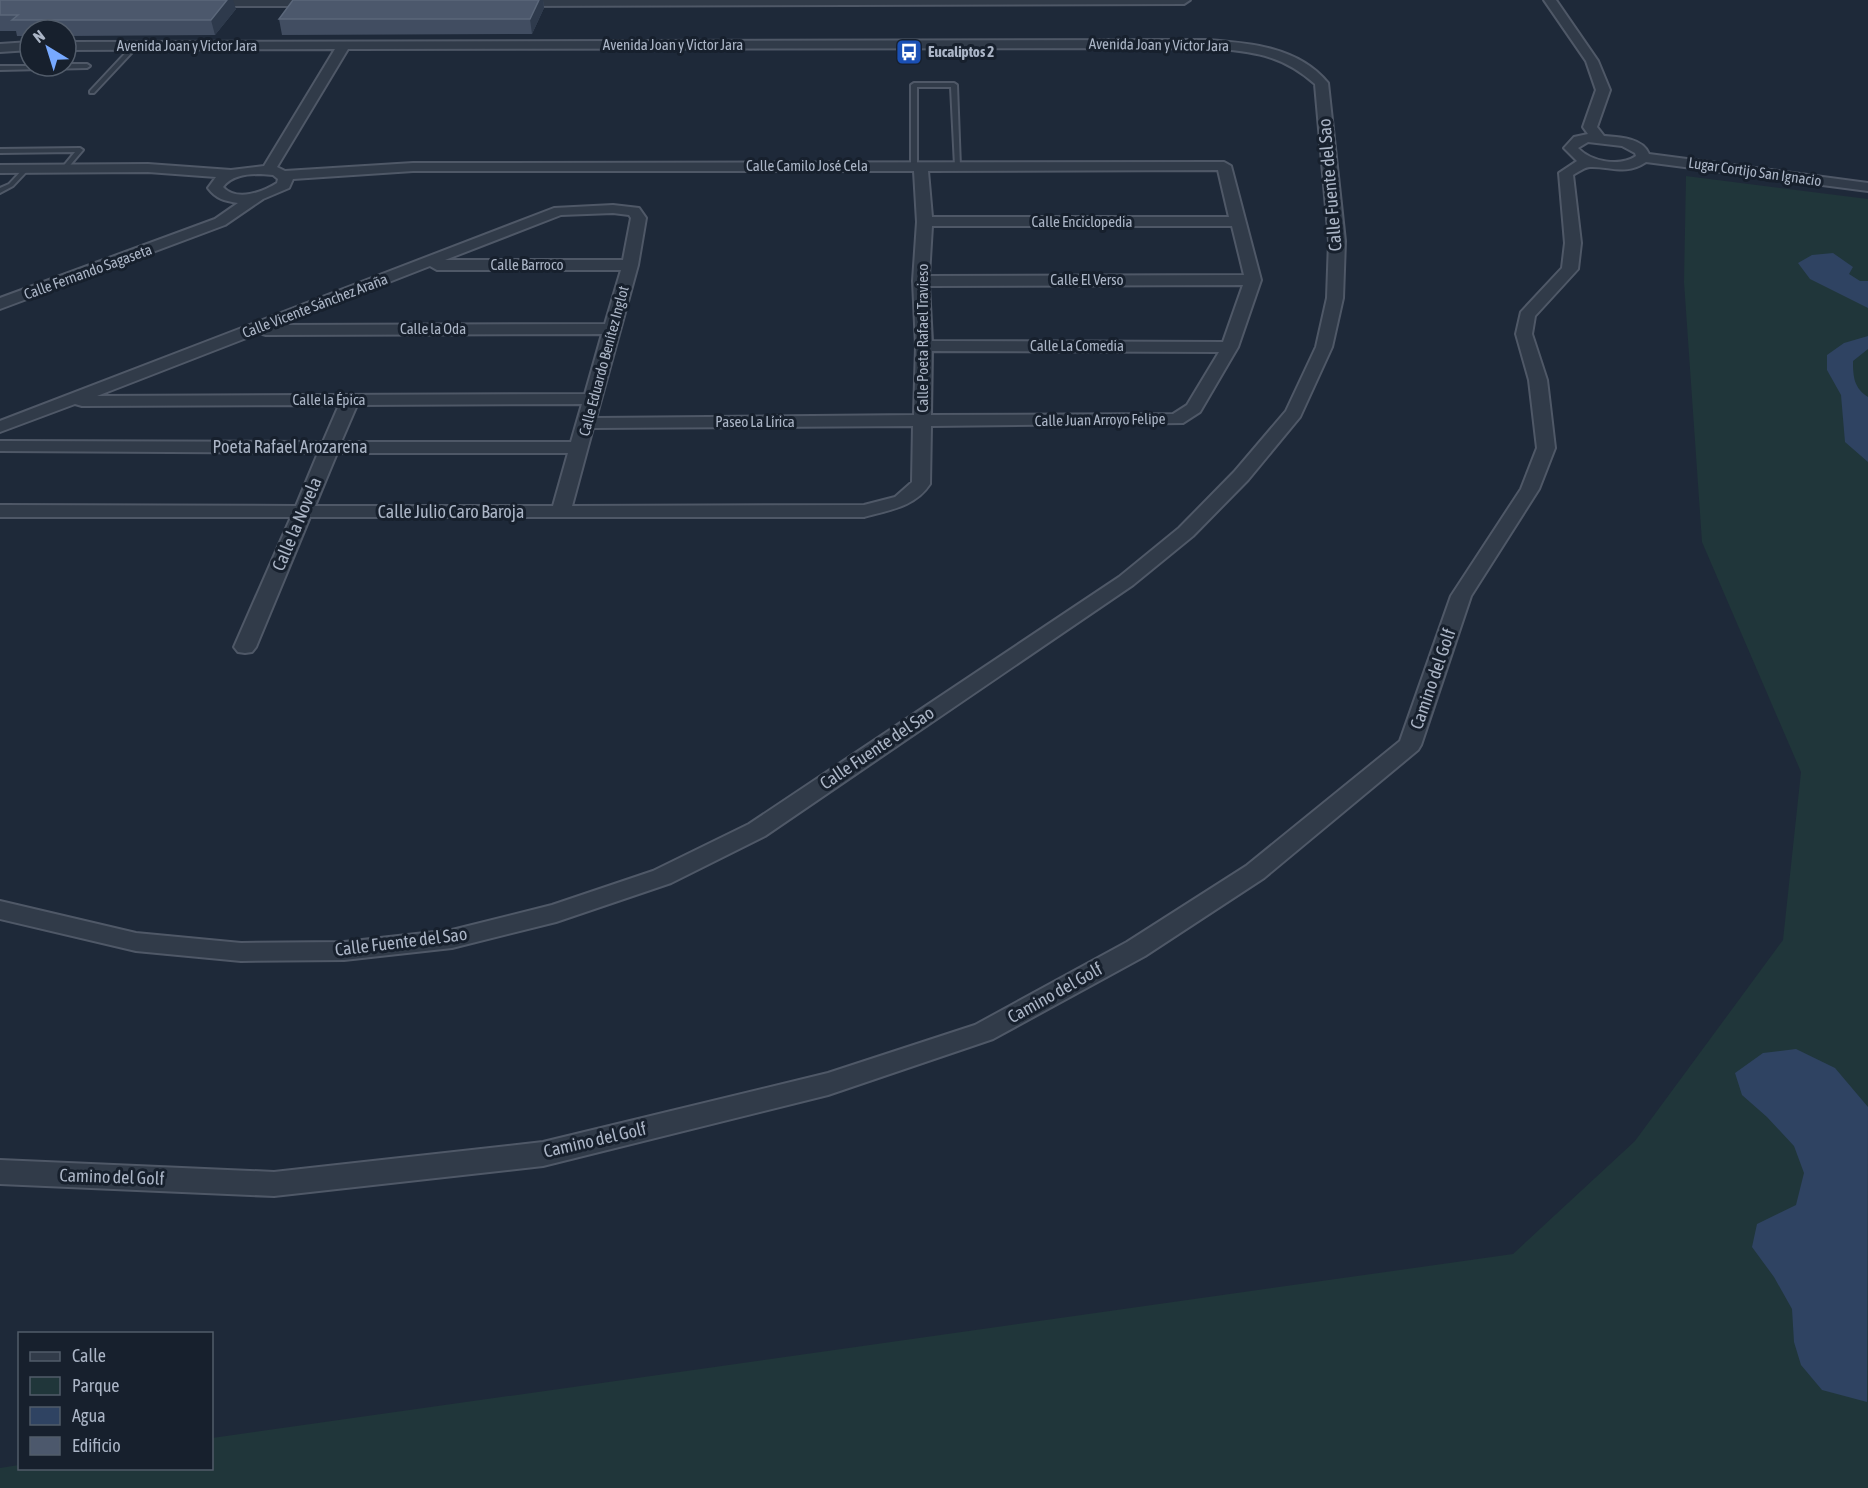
<svg xmlns="http://www.w3.org/2000/svg" width="1868" height="1488" font-family="'Asap Condensed',sans-serif">
  <style>
    .green { fill: #20363a }
    .water { fill: #2f4362 }
    .lines { fill: none; stroke-linecap: round; stroke-linejoin: round }
    .lane-casing { stroke: #4f5867; stroke-width: 4 }
    .street-casing { stroke: #4f5867; stroke-width: 4 }
    .lane { fill: #313b49; fill-rule: evenodd }
    .street { fill: #313b49; fill-rule: evenodd }
    .wall { fill: #414d61 }
    .shaded-wall { fill: #2e3a4c }
    .building { fill: #4c586c; stroke: #5b677a; stroke-width: 1.5 }
    .labels { text-anchor: middle; stroke-width: 6; stroke-linejoin: round; paint-order: stroke }
    .far-street-label { font-size: 15px; fill: #abb5c6; stroke: #17202d }
    .far-poi-label { font-size: 15px; font-weight: bold; fill: #abb5c6; stroke: #17202d; text-anchor: start }
    .street-label { font-size: 18px; fill: #abb5c6; stroke: #17202d }
  </style>
  <rect width="100%" height="100%" fill="#1e2939"/>
  <path class="green" d="M1686,176L1868,199V1488H0V1468L19,1465L20,1468H212V1438L1513,1254L1635,1141L1783,940L1801,772L1702,542L1684,282Z"/>
  <path class="water" d="M1833,253L1853,267L1849,274L1860,281H1868V308L1810,279L1798,263L1812,255Z
    M1868,336V349L1853,361C1853,377 1854,388 1868,397V462L1845,442L1841,395L1827,370V355L1844,343Z
    M1796,1049L1835,1068L1868,1107L1867,1402L1822,1390L1801,1365L1794,1342L1792,1309L1774,1277L1752,1247L1757,1224L1796,1205L1804,1173L1794,1146L1767,1117L1742,1095L1735,1073L1763,1053Z"/>
  <g class="lines">
    <defs>
      <path id="lane" d="M71,45L76,46L66,55V50Z
        M133,45L138,46L94,93H90V91Z
        M66,64H87L90,66L87,68L0,70V66H66Z
        M914,83H954L957,85L960,167L955,166L951,87H917V167L914,169L911,167V85Z
        M0,149L80,148L83,150L66,170L64,171L61,169L75,152L0,153Z
        M24,168L29,169L13,186L0,193V188L9,184Z"/>
      <path id="street" d="M197,0H327L328,2L322,6H202L198,5Z
        M506,0H1190L1184,4L511,6L507,5Z
        M1544,0H1556L1598,61L1610,90L1597,127L1604,136C1619,137 1643,138 1649,154L1868,183V191L1646,162C1625,176 1610,166 1590,167C1585,167 1578,172 1573,175L1581,243L1578,269L1535,316L1532,334L1547,380L1555,448L1539,489L1471,596L1421,745L1418,750L1264,878L1145,956L993,1039L828,1095L543,1166L274,1196L0,1184V1160L274,1172L543,1142L828,1073L975,1025L1127,942L1246,866L1400,741L1451,596L1521,489L1537,448L1529,380L1516,334L1521,312L1562,268L1565,243L1559,173L1577,161L1564,148L1574,137L1588,134L1583,127L1596,90L1586,61ZM1588,142L1622,146L1635,153L1636,156C1620,167 1591,162 1578,148Z
        M1207,40C1250,43 1299,47 1328,83L1345,241L1343,298L1332,347L1300,417L1248,480L1193,536L1133,585L765,836L671,883L556,922L452,948L344,960L241,961L136,951L0,919V901L136,933L241,943L344,942L452,930L552,905L653,871L749,824L1119,577L1179,528L1234,472L1286,411L1316,347L1327,298L1329,241L1315,84C1281,54 1251,51 1207,48L348,49L277,167L285,171L413,163L1224,162L1231,166L1261,280L1238,347L1200,412L1183,423L931,426L930,484C915,507 889,510 864,517H310L256,647L252,652L245,653L238,652L234,647L291,517H0V505L296,506L318,453L0,451V441L323,442L339,405L82,406L75,404L0,432V421L554,208L613,205L639,208L646,218L638,265L596,418L914,415L916,346L913,281L917,222L914,171H413L293,179L289,188L263,199L225,225L0,309V298L215,219L238,203C225,201 216,199 208,188L216,177L148,172L0,173V165L148,164L231,170L264,166L335,49L66,50V42ZM1218,170L1229,217H932L928,171ZM261,174L273,175L278,179L277,183C263,192 237,202 223,187C232,175 247,174 261,174ZM613,213L629,215L631,218L623,260H445L561,215ZM932,226H1232L1244,275L929,276ZM430,266L437,270H621L605,324L279,325ZM1243,285L1223,342L932,341L929,286ZM259,333L266,335L602,334L585,394L97,396ZM932,351L1219,352L1187,405L1173,414L931,415ZM582,404L571,442H341L357,405ZM913,426L912,482L895,497L864,505L572,506L593,428ZM337,453H568L553,506H315Z
        M30,42V50L0,52V44Z"/>
    </defs>
    <use href="#lane" class="lane-casing"/>
    <use href="#street" class="street-casing"/>
    <use href="#lane" class="lane"/>
    <use href="#street" class="street"/>
  </g>
  <path class="wall" d="M0,0L236,9L215,35L66,36V30H30V36H17L16,31H0Z
    M293,0H543L544,8L532,34L282,35L279,19Z"/>
  <path class="shaded-wall" d="M227,0H233L236,9L215,35L211,20Z
    M539,0H543L544,8L532,34L530,19Z"/>
  <path class="building" d="M0,0H227L211,20H12L18,15H0Z
    M293,0H539L530,19H279Z"/>
  <defs>
    <symbol id="bus-square" viewBox="-11 -11 22 22"><rect x="-9" y="-9" width="18" height="18" rx="4" fill="#1a4fb4" stroke="#17202d"/><path d="M-5-6H5V4H4V6H2V4H-2V6H-4V4H-5ZM-3.5-4V0h7V-4ZM-3.5 1.2v1.5H-2V1.2ZM2 1.2v1.5H3.5V1.2Z" fill="#fff"/></symbol>
  </defs>
  <g fill-rule="evenodd">
    <use href="#bus-square" x="894" y="37" width="30" height="30"/>
  </g>
  <g class="labels">
    <g class="far-street-label">
      <text x="673" y="50">Avenida Joan y Victor Jara</text>
      <text transform="translate(1159 45) rotate(1)" y="5">Avenida Joan y Victor Jara</text>
      <text x="187" y="51">Avenida Joan y Victor Jara</text>
      <text x="807" y="171">Calle Camilo José Cela</text>
      <text transform="translate(1755 172) rotate(8)" y="5">Lugar Cortijo San Ignacio</text>
      <text x="1082" y="227">Calle Enciclopedia</text>
      <text x="527" y="270">Calle Barroco</text>
      <text transform="translate(88 272) rotate(-20)" y="5">Calle Fernando Sagaseta</text>
      <text x="1087" y="285">Calle El Verso</text>
      <text transform="translate(315 306) rotate(-21)" y="5">Calle Vicente Sánchez Araña</text>
      <text x="433" y="334">Calle la Oda</text>
      <text transform="translate(923 338) rotate(-90)" y="5">Calle Poeta Rafael Travieso</text>
      <text x="1077" y="351">Calle La Comedia</text>
      <text transform="translate(604 361) rotate(-75)" y="5">Calle Eduardo Benítez Inglot</text>
      <text x="329" y="405">Calle la Épica</text>
      <text transform="translate(1100 420) rotate(-1)" y="5">Calle Juan Arroyo Felipe</text>
      <text x="755" y="427">Paseo La Lírica</text>
    </g>
    <g class="far-poi-label">
      <text x="928" y="57">Eucaliptos 2</text>
    </g>
    <g class="street-label">
      <text transform="translate(1330 185) rotate(-95)" y="6">Calle Fuente del Sao</text>
      <text x="290" y="453">Poeta Rafael Arozarena</text>
      <text x="451" y="518">Calle Julio Caro Baroja</text>
      <text transform="translate(297 524) rotate(-67)" y="6">Calle la Novela</text>
      <text transform="translate(1433 679) rotate(-71)" y="6">Camino del Golf</text>
      <text transform="translate(877 748) rotate(-34)" y="6">Calle Fuente del Sao</text>
      <text transform="translate(401 942) rotate(-7)" y="6">Calle Fuente del Sao</text>
      <text transform="translate(1055 993) rotate(-29)" y="6">Camino del Golf</text>
      <text transform="translate(595 1140) rotate(-13)" y="6">Camino del Golf</text>
      <text transform="translate(112 1177) rotate(2)" y="6">Camino del Golf</text>
    </g>
  </g>
  <rect x="18" y="1332" width="195" height="138" fill="#17202d" stroke="#525c6a" stroke-width="1.5"/>
  <rect x="30" y="1352" width="30" height="9" fill="#313b49" stroke="#525c6a" stroke-width="1.5"/>
  <text x="72" y="1362" font-size="18" fill="#abb5c6">Calle</text>
  <rect x="30" y="1377" width="30" height="18" fill="#20363a" stroke="#525c6a" stroke-width="1.5"/>
  <text x="72" y="1392" font-size="18" fill="#abb5c6">Parque</text>
  <rect x="30" y="1407" width="30" height="18" fill="#2f4362" stroke="#525c6a" stroke-width="1.5"/>
  <text x="72" y="1422" font-size="18" fill="#abb5c6">Agua</text>
  <rect x="30" y="1437" width="30" height="18" fill="#4c586c" stroke="#525c6a" stroke-width="1.5"/>
  <text x="72" y="1452" font-size="18" fill="#abb5c6">Edificio</text>
  <g transform="translate(48 48) rotate(322)"><circle r="28" fill="#17202d" stroke="#525c6a" stroke-width="1.5"/>
  <path d="M0-4.5L10 22L0 15L-10 22Z" fill="#77a9ff"/>
  <text y="-9" font-size="16" font-weight="bold" text-anchor="middle" fill="#abb5c6">N</text>
  </g>
</svg>
